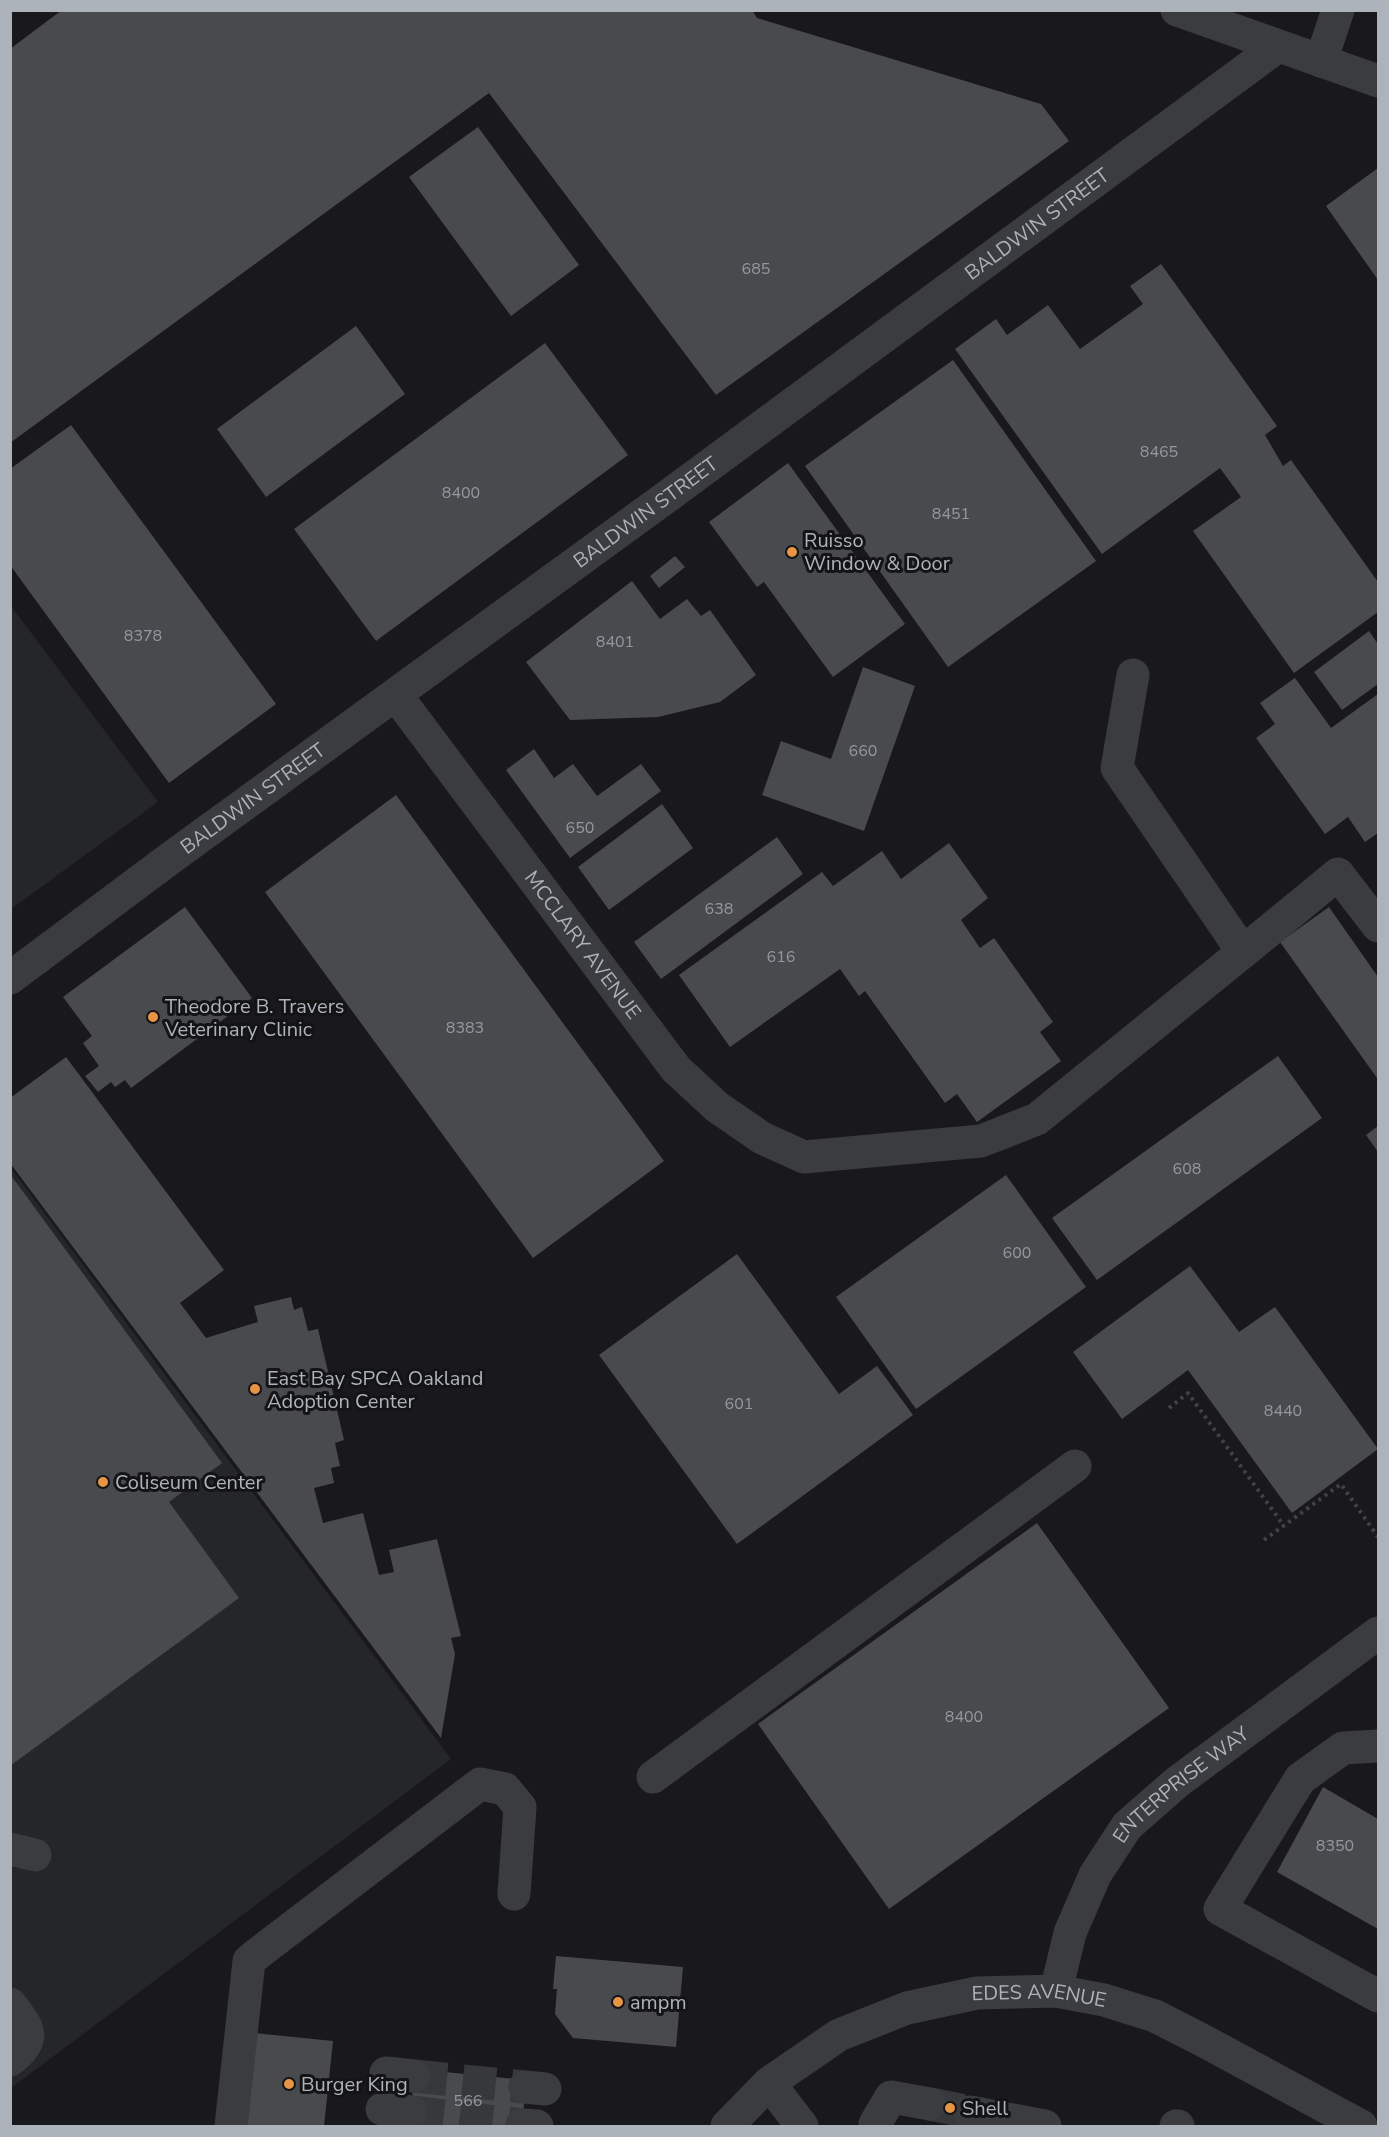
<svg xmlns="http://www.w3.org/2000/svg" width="1389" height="2137" font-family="'Nunito Sans',sans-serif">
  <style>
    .built { fill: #252628 }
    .building { fill: #484a4e }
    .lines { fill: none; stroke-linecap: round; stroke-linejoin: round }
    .minor-tunnel { stroke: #36383b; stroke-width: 33; stroke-dasharray: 33 16; stroke-linecap: butt }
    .path { stroke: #404347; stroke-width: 4; stroke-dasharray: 3 4.5; stroke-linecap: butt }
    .minor { stroke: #3a3c40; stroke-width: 33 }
    .poi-dot { fill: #e79445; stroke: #141416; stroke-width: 2 }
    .labels { text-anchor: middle; stroke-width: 6; stroke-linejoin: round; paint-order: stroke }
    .number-label { font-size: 16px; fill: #93999f }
    .street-label { font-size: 20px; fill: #acb3ba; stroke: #141416 }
    .poi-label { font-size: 20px; fill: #acb3ba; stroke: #141416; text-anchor: start }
  </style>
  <rect width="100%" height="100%" fill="#19191b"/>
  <path class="built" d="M11,606L158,802L11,909H10Z
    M11,1168L451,1759L11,2088Z"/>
  <path class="building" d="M62,10H752L757,18L1041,104L1069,141L716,395L489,93L10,443V49Z
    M478,127L579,265L511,316L409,177Z
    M1378,168V280L1326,206Z
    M1161,264L1277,426L1265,435L1283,466L1291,460L1378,582V612L1294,673L1193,531L1241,497L1220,468L1102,554L955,349L996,319L1007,335L1048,305L1080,349L1143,304L1130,286Z
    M356,326L405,394L266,497L217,429Z
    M545,343L628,455L376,641L294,529Z
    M953,360L1096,561L948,667L805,466Z
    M71,425L276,704L169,783L10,565V469Z
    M788,463L905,624L833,677L764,582L757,587L709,522Z
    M675,556L685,567L659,588L650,576Z
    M632,581L660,619L687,599L701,616L710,610L756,675L720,702L658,717L570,720L526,662Z
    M1369,631L1378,644V684L1342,710L1314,672Z
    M863,667L915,686L864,831L762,795L781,741L831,759Z
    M1295,678L1331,728L1378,694V833L1365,842L1348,817L1325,834L1256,738L1275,724L1260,703Z
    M534,749L554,778L573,764L597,796L641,764L661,791L570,858L506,770Z
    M396,795L664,1161L533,1258L265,892Z
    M662,804L693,848L609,910L578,867Z
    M777,837L803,874L661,979L634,942Z
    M949,843L988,898L961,920L980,948L994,938L1053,1022L1040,1032L1061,1061L977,1122L957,1094L945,1103L865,991L859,996L840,969L730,1047L679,975L822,872L833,886L882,851L901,879Z
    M185,907L252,998L131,1088L125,1080L115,1087L111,1082L98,1092L85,1076L99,1066L83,1043L92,1036L63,997Z
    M1329,907L1378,977L1377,1078L1280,942Z
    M1278,1056L1322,1118L1097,1280L1052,1218Z
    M66,1057L224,1270L180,1303L206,1338L258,1322L254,1306L291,1297L294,1310L302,1307L308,1331L318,1329L344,1440L335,1443L340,1466L331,1468L334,1483L314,1488L323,1523L363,1513L379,1575L394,1572L389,1550L437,1539L461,1636L451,1638L455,1654L441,1738L10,1163V1098Z
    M1378,1126V1152L1366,1135Z
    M10,1174L222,1463L169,1502L239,1598L10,1766Z
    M1006,1175L1086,1287L916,1409L836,1297Z
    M737,1254L839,1394L877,1366L913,1415L737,1544L599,1355Z
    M1190,1266L1239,1332L1275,1307L1378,1449L1292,1513L1188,1370L1122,1419L1073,1352Z
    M1037,1523L1169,1708L889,1909L758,1724Z
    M1323,1787L1378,1819V1929L1277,1872Z
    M556,1956L683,1967L676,2047L573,2038L555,2014L557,1989H553Z
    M254,2033L333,2041L324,2126H245Z
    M415,2069L526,2080L522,2126H409Z
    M933,2090L974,2098L968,2126L927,2120Z"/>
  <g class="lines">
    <path class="minor-tunnel" d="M414,2076L525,2087
      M930,2104L970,2112
      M411,2112L522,2125"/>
    <path class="path" d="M1169,1408L1188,1393L1284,1526
      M1264,1540L1341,1484L1378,1537"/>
    <g class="minor">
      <path d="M1177,10L1378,81"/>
      <path d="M1321,61L1338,10"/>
      <path d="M1133,675L1117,768L1243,952L1338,874L1378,926"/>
      <path id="s1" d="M396,695L676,1069L717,1107L762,1138L804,1157L981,1141L1037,1119L1243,952"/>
      <path id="s2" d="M10,978L172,857L661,501L1278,46"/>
      <path d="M1378,1746L1343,1748L1300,1779L1220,1909L1378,1996"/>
      <path d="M653,1777L1075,1466"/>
      <path d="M10,1849L35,1855"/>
      <path id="s3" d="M1056,1991L1070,1933L1095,1875L1127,1826L1176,1783L1378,1633"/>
      <path d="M10,2004C28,2028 39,2038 10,2060"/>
      <path d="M386,2073L414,2076"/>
      <path d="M769,2083L802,2126"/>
      <path d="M525,2087L545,2089"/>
      <path d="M382,2109L411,2112"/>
      <path d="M970,2112L1045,2126"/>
      <path d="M875,2124L891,2097L930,2104"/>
      <path d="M522,2125L537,2126"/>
      <path d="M231,2126L249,1961L256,1955L480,1784L505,1789L520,1807L514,1894"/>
      <path id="s4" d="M727,2126L769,2083L839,2035L907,2008L977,1993L1056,1991L1104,2000L1155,2016L1202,2040L1361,2126"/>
      <path d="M1176,2126H1178"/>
    </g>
  </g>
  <g class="poi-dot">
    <circle cx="792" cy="552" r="6"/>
    <circle cx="153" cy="1017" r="6"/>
    <circle cx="255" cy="1389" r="6"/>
    <circle cx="103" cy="1482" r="6"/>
    <circle cx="618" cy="2002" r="6"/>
    <circle cx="289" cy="2084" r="6"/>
    <circle cx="950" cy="2108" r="6"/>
  </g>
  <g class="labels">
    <g class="number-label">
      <text x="756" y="274">685</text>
      <text x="1159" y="457">8465</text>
      <text x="461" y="498">8400</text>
      <text x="951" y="519">8451</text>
      <text x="143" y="641">8378</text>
      <text x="615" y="647">8401</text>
      <text x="863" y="756">660</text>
      <text x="580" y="833">650</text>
      <text x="719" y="914">638</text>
      <text x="781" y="962">616</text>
      <text x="465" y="1033">8383</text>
      <text x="1187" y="1174">608</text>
      <text x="1017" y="1258">600</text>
      <text x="739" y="1409">601</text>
      <text x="1283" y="1416">8440</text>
      <text x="964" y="1722">8400</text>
      <text x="1335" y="1851">8350</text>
      <text x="468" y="2106">566</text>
    </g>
    <g class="street-label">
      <text dy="7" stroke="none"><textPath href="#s2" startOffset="1274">BALDWIN STREET</textPath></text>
      <text dy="7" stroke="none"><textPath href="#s2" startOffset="788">BALDWIN STREET</textPath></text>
      <text dy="7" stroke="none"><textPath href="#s2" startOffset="302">BALDWIN STREET</textPath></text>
      <text dy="7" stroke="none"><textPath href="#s1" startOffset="312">MCCLARY AVENUE</textPath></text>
      <text dy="7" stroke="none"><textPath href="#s3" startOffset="249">ENTERPRISE WAY</textPath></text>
      <text dy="7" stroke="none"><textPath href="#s4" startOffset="352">EDES AVENUE</textPath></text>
    </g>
    <g class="poi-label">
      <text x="804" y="547">Ruisso<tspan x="804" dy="23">Window &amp; Door</tspan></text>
      <text x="165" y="1013">Theodore B. Travers<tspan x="165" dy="23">Veterinary Clinic</tspan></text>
      <text x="267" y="1385">East Bay SPCA Oakland<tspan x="267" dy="23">Adoption Center</tspan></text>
      <text x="115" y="1489">Coliseum Center</text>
      <text x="630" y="2009">ampm</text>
      <text x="301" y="2091">Burger King</text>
      <text x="962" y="2115">Shell</text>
    </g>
  </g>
  <rect width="1389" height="2137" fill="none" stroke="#acb3ba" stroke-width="24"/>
</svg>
